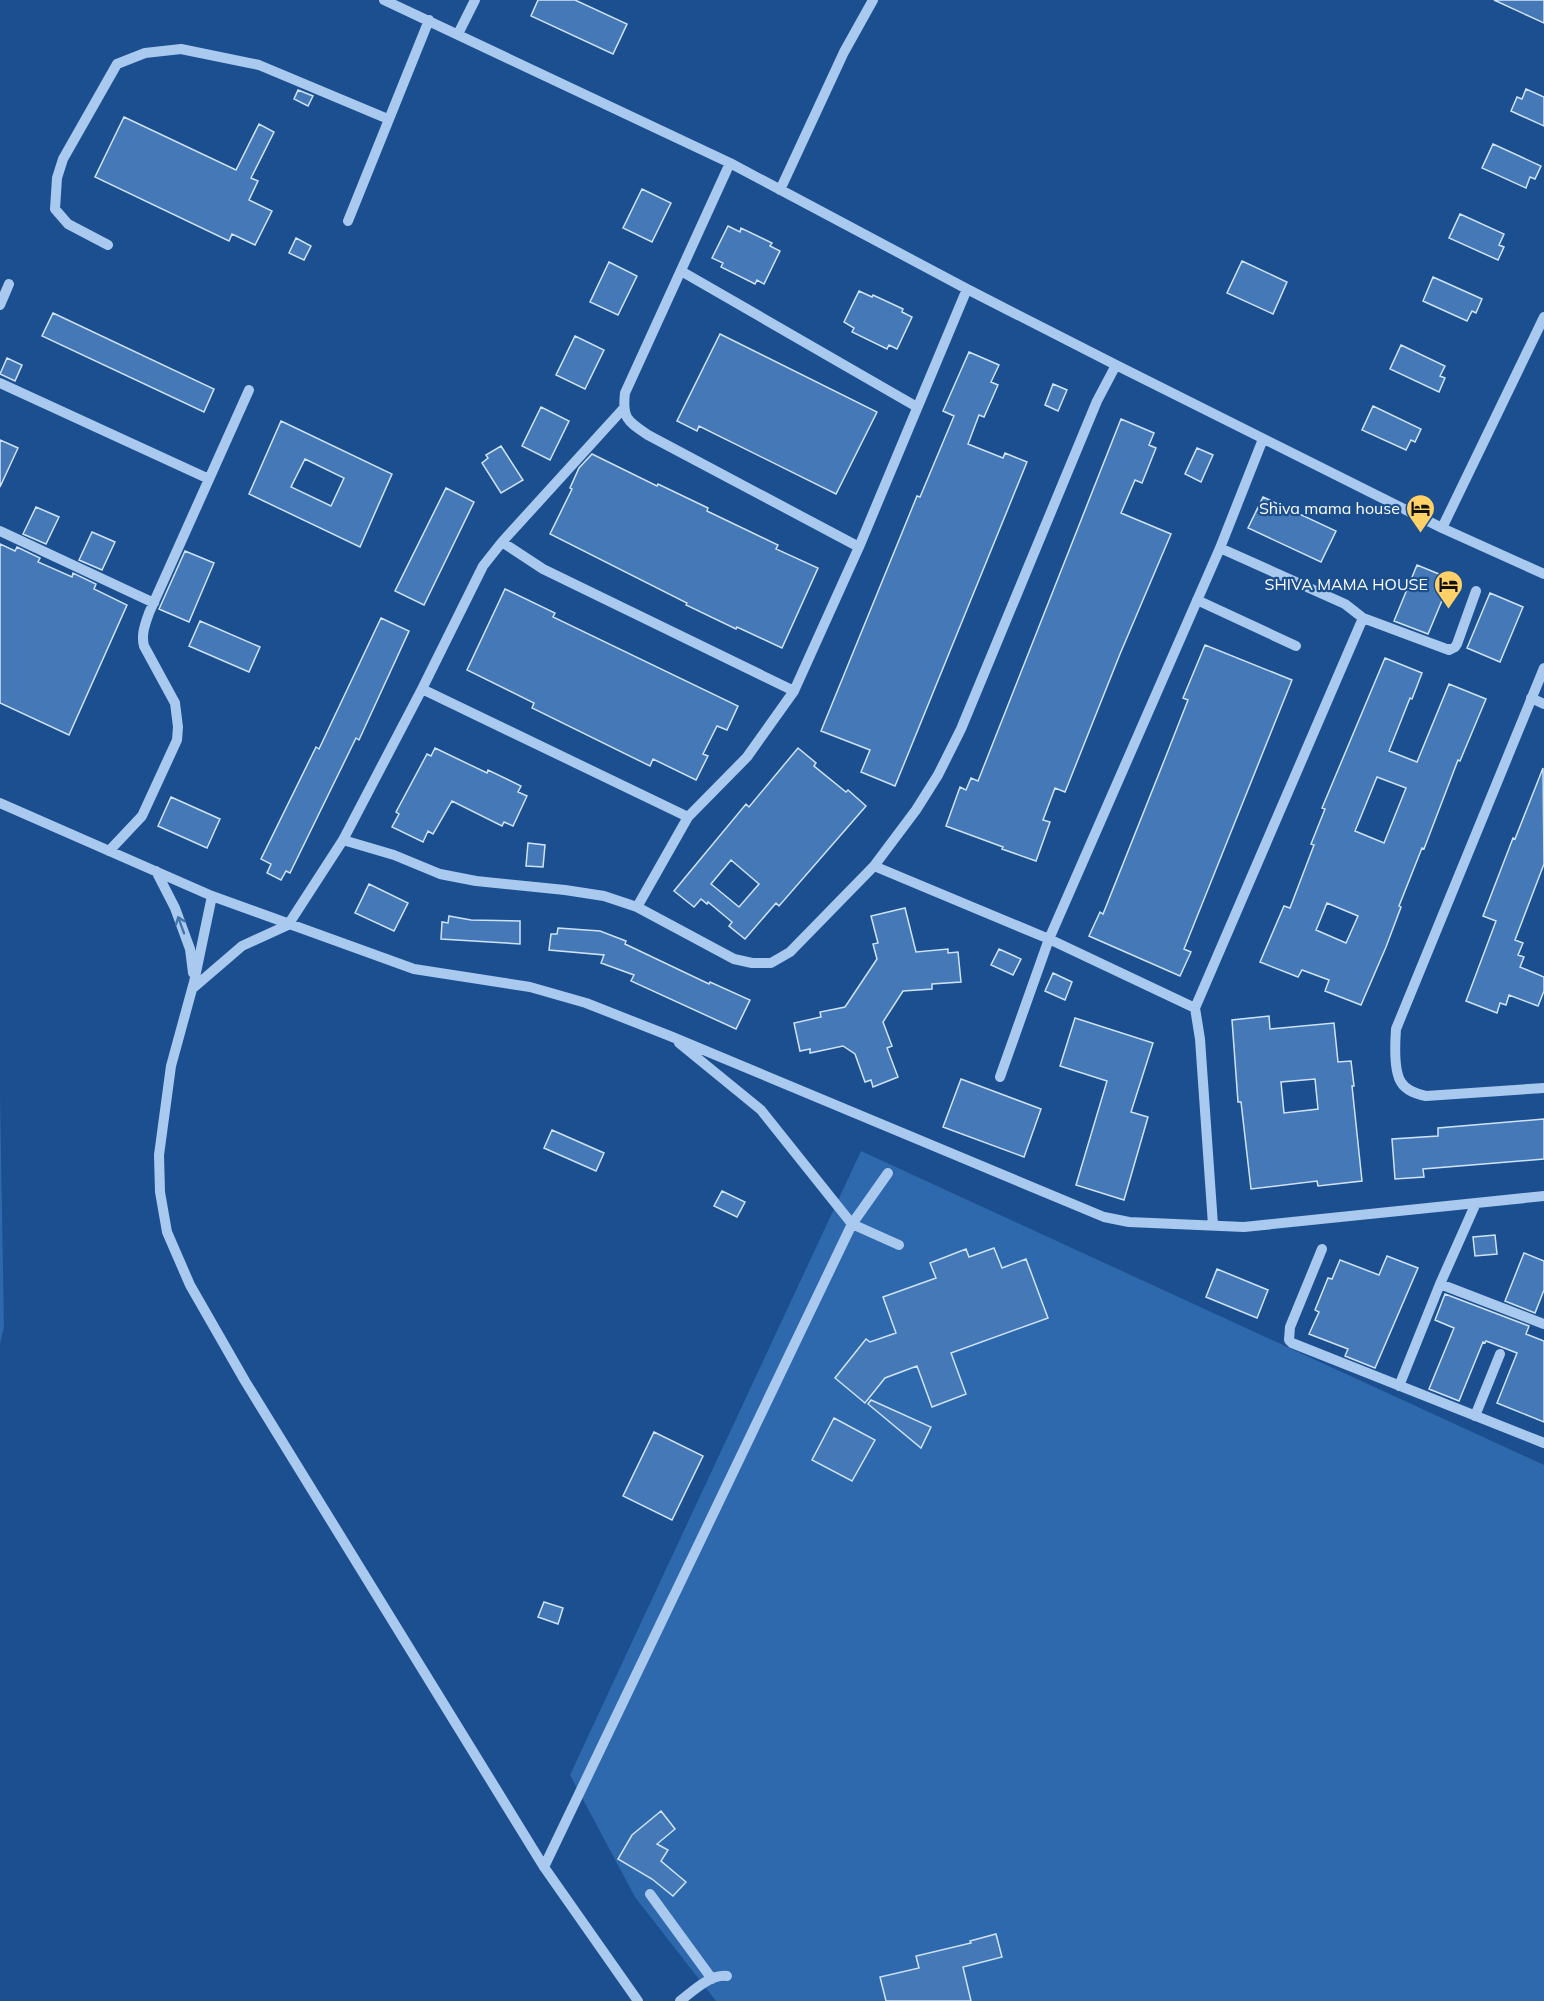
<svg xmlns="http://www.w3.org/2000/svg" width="1544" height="2001" font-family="Mulish,sans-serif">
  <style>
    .green { fill: #2e69ad }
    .building { fill: #4478b7; stroke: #cfe3fa; stroke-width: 1.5; fill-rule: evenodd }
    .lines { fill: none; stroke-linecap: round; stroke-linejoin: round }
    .minor { stroke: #a9c9ee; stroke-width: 10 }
    .oneway { stroke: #4674ac }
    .labels { text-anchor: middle; stroke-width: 4.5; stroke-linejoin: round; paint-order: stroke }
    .poi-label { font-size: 16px; fill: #fff; stroke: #1b4f8f; text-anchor: end }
  </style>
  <rect width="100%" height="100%" fill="#1b4f8f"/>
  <path class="green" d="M0,1094L4,1327L0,1344Z
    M861,1151L1544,1465V2001H716L635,1897L570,1775Z"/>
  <path class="building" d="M538,0H575L627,24L613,54L531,16Z
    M1494,0H1544V23Z
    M1526,89L1544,97V126L1511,111L1517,97L1522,99Z
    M298,90L313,96L308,106L294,99Z
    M124,117L236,170L259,124L274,132L251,178L258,181L249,200L272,211L255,245L232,234L229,241L95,177Z
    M1493,144L1541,166L1535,179L1530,177L1526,188L1482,168Z
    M642,189L671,203L652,242L623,228Z
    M1460,214L1504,234L1499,245L1504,247L1498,260L1449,238Z
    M728,226L740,232L741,228L772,243L770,246L780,251L764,284L757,280L755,284L721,267L723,263L712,258Z
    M296,238L311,246L304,260L289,253Z
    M1242,261L1287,282L1273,314L1227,293Z
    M609,262L637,276L618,315L590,302Z
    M1433,277L1482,299L1476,313L1472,311L1467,321L1423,301Z
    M859,291L872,297L873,295L903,309L902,312L912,317L897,349L889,345L887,349L852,332L854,328L844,322Z
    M53,313L214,389L204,412L42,336Z
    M720,334L877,412L836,494L699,426L697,431L677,421Z
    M575,336L604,350L585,389L556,375Z
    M1401,345L1445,366L1440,376L1445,378L1439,392L1390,369Z
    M969,352L999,365L991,382L998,385L984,417L979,415L968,444L1003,458L1005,453L1027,462L895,786L861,772L870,750L821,731L917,496L920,497L954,416L943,411Z
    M7,358L22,365L15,381L0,374Z
    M1053,384L1067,390L1058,411L1045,405Z
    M1373,406L1421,429L1415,442L1411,440L1406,450L1362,430Z
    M541,407L569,421L550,460L522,446Z
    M1121,419L1154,433L1149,445L1156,448L1142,483L1135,480L1121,513L1171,534L1120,654L1065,792L1055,788L1043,820L1050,822L1036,861L1002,849L1003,847L946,826L960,787L966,790L971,778L978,781Z
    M281,421L392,474L360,547L249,494ZM305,459L344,478L331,506L291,487Z
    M0,440L18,448L0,487Z
    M501,446L523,480L501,493L482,463L488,458L486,455Z
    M1197,448L1213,455L1201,482L1185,474Z
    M592,454L657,486L658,484L708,508L707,511L778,545L776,549L818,568L782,648L737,627L736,629L686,605L687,603L550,534L572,489L570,488L579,468Z
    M446,488L474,502L424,605L395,591Z
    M1263,497L1336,531L1321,562L1248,528Z
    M36,507L59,517L46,544L23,534Z
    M92,532L115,542L102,570L79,560Z
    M0,544L15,551L17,547L40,558L38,562L72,577L73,573L96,584L94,589L127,605L69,735L0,703Z
    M185,551L214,563L189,622L159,609Z
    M1417,565L1451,579L1428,634L1394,621Z
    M505,589L555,613L553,617L738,706L727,730L717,726L703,754L708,756L696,780L653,759L650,766L532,708L534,703L467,670Z
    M1490,593L1523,607L1500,662L1467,648Z
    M381,618L409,631L359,740L356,738L290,873L286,871L281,880L267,873L271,864L261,859L316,747L319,749Z
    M200,621L260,647L249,672L189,646Z
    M1205,645L1292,680L1184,949L1191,952L1180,976L1089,936L1100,912L1103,914L1164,761L1188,700L1183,698Z
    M1385,658L1422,673L1412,699L1410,698L1389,751L1417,762L1449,684L1486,699L1460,761L1458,760L1424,849L1422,848L1399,906L1401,907L1386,947L1361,1005L1325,991L1329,980L1302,970L1298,977L1260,962L1284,906L1290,908L1314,845L1311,844L1325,809L1322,808ZM1377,777L1406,788L1384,843L1355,831ZM1327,903L1358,916L1346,943L1316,930Z
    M435,748L487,773L488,770L521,786L518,792L527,796L513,826L504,822L502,826L452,801L433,834L428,831L423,842L392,827L399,814L396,812L427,754L431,756Z
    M798,748L816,763L814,766L846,792L848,790L866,806L779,906L776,903L745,939L729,926L732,922L708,902L707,904L701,899L694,907L674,891L746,804L749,807ZM731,860L759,884L739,907L711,884Z
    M1543,768L1544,864L1515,940L1523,943L1518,955L1524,957L1520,967L1544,977V991L1538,1006L1509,995L1506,1005L1500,1003L1497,1013L1466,1001L1496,921L1483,916L1513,838L1515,839Z
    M171,797L220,819L207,848L158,826Z
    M528,843L545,845L543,867L526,866Z
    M369,884L408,903L394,931L355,913Z
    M905,908L916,952L948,949V953L958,952L961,982L932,984V989L903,991L883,1022L892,1046L887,1048L898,1077L873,1087L871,1080L865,1082L855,1054L843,1046L810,1053V1049L800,1051L794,1023L821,1017L820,1012L845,1007L877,959L873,944L878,943L871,916Z
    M449,916L471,920L520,921V944L441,939L442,922L448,923Z
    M558,928L600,931L626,941L625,944L709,984L710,982L750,1000L736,1029L631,981L634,975L601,963L604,955L549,950L551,934H557Z
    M999,949L1021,959L1013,975L991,965Z
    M1053,973L1072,982L1065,1000L1045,991Z
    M1269,1016L1270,1029L1334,1023L1338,1062L1351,1061L1354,1086H1352L1362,1181L1318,1186L1317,1181L1251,1189L1241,1102H1238L1232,1020ZM1315,1079L1318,1109L1284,1113L1281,1082Z
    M1075,1018L1153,1043L1131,1112L1148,1117L1124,1200L1076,1185L1107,1081L1060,1066Z
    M961,1079L1041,1109L1024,1157L943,1127Z
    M1544,1119V1159L1423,1169L1424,1177L1395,1179L1392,1139L1438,1136V1128Z
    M552,1130L604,1153L596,1171L544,1148Z
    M722,1191L745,1202L737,1217L714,1206Z
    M1495,1235L1497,1254L1475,1256L1473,1237Z
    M994,1248L1002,1268L1026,1259L1048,1318L951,1353L966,1394L932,1407L917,1366L885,1378L865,1403L835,1378L866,1339L870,1342L896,1333L883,1297L936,1278L930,1263L966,1249L969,1257Z
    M1524,1253L1544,1261V1290L1535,1313L1505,1301Z
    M1387,1256L1418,1268L1375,1368L1345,1356L1348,1349L1309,1334L1319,1312L1315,1310L1328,1278L1332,1279L1340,1260L1379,1275Z
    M1217,1269L1268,1290L1257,1318L1206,1297Z
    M1445,1294L1529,1326L1526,1334L1544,1341V1422L1497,1403L1517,1353L1486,1341L1485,1343L1483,1342L1459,1401L1429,1389L1454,1328L1435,1320Z
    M871,1400L931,1427L921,1448L868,1404Z
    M834,1418L875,1440L852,1481L812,1460Z
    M654,1432L703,1456L672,1520L623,1496Z
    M544,1602L563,1608L558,1624L538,1617Z
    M661,1811L675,1829L657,1844L668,1850L661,1861L686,1882L673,1896L652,1879L618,1859L632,1835Z
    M996,1934L1002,1957L963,1967L971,2001H886L880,1977L919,1968L916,1956L971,1943L970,1941Z"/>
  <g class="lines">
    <path class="minor" d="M384,0L730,163L967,289L1116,365L1442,528L1544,574
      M458,34L475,0
      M730,163L625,393C622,418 627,421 648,435L859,547
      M780,190L844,52L873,0
      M348,221L429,20
      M108,245L68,224L55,209L57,178L63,159L117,64L145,53L181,49L259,65L388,119
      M681,271L917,407
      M0,305L9,284
      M0,383L209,479
      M1442,528L1544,317
      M0,531L154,603
      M502,542L543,569L794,691
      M1197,600L1296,646
      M1363,618L1449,650L1455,647L1457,644L1476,591
      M1544,668L1396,1029C1395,1043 1394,1071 1401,1082C1406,1091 1417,1094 1426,1096L1544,1088
      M422,689L688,817
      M1531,698L1544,704
      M0,803L212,896L414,969L530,987L586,1003L670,1036L1104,1217L1129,1222L1244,1227L1544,1196
      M343,840L394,855L440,874L476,881L565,890L604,896L637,907L734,959L752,963H771L790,952L874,866L916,810L938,775L961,729L1097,401L1116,365
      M109,851L142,816L177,740L178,727L175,703L144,646C141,634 145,625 149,613L249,390
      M874,866L1049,939L1195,1008
      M156,871L175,908L190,949L193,973
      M212,896L194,982L171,1066L159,1155L160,1192L167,1232L190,1285L245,1381L544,1867L638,2001
      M637,907L688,817L747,757L794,691L859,547L967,289
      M192,989L242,946L288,925L343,840L422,689L483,566L502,542L623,409
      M679,1043L761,1110L852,1224L899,1245
      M1000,1077L1049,939L1220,548L1263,439
      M1213,1225L1200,1039L1195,1008L1363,618L1345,604L1220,548
      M1322,1249L1290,1327L1289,1340L1292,1343L1544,1443
      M1440,1284L1544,1324
      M1399,1386L1440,1284L1476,1203
      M1475,1416L1500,1354
      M544,1867L852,1224L888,1173
      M650,1894L712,1979
      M680,2001C693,1991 710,1974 727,1976"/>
  </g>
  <defs><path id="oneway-shaft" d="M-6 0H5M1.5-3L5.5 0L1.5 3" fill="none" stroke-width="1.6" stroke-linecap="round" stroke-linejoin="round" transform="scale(1.5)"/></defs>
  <use class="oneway" href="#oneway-shaft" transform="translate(181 925) rotate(-110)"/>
  <defs>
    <symbol id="hotel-pin" viewBox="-11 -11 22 30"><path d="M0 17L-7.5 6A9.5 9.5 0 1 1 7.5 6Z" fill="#ffd166" stroke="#1b4f8f"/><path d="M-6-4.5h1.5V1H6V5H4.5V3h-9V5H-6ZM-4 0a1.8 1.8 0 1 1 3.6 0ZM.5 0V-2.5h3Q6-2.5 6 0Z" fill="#111"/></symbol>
  </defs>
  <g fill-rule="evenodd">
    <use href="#hotel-pin" x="1404" y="492" width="33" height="45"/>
    <use href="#hotel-pin" x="1432" y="568" width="33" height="45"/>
  </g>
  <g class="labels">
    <g class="poi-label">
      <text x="1400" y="514">Shiva mama house</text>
      <text x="1428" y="590">SHIVA MAMA HOUSE</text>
    </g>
  </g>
</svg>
